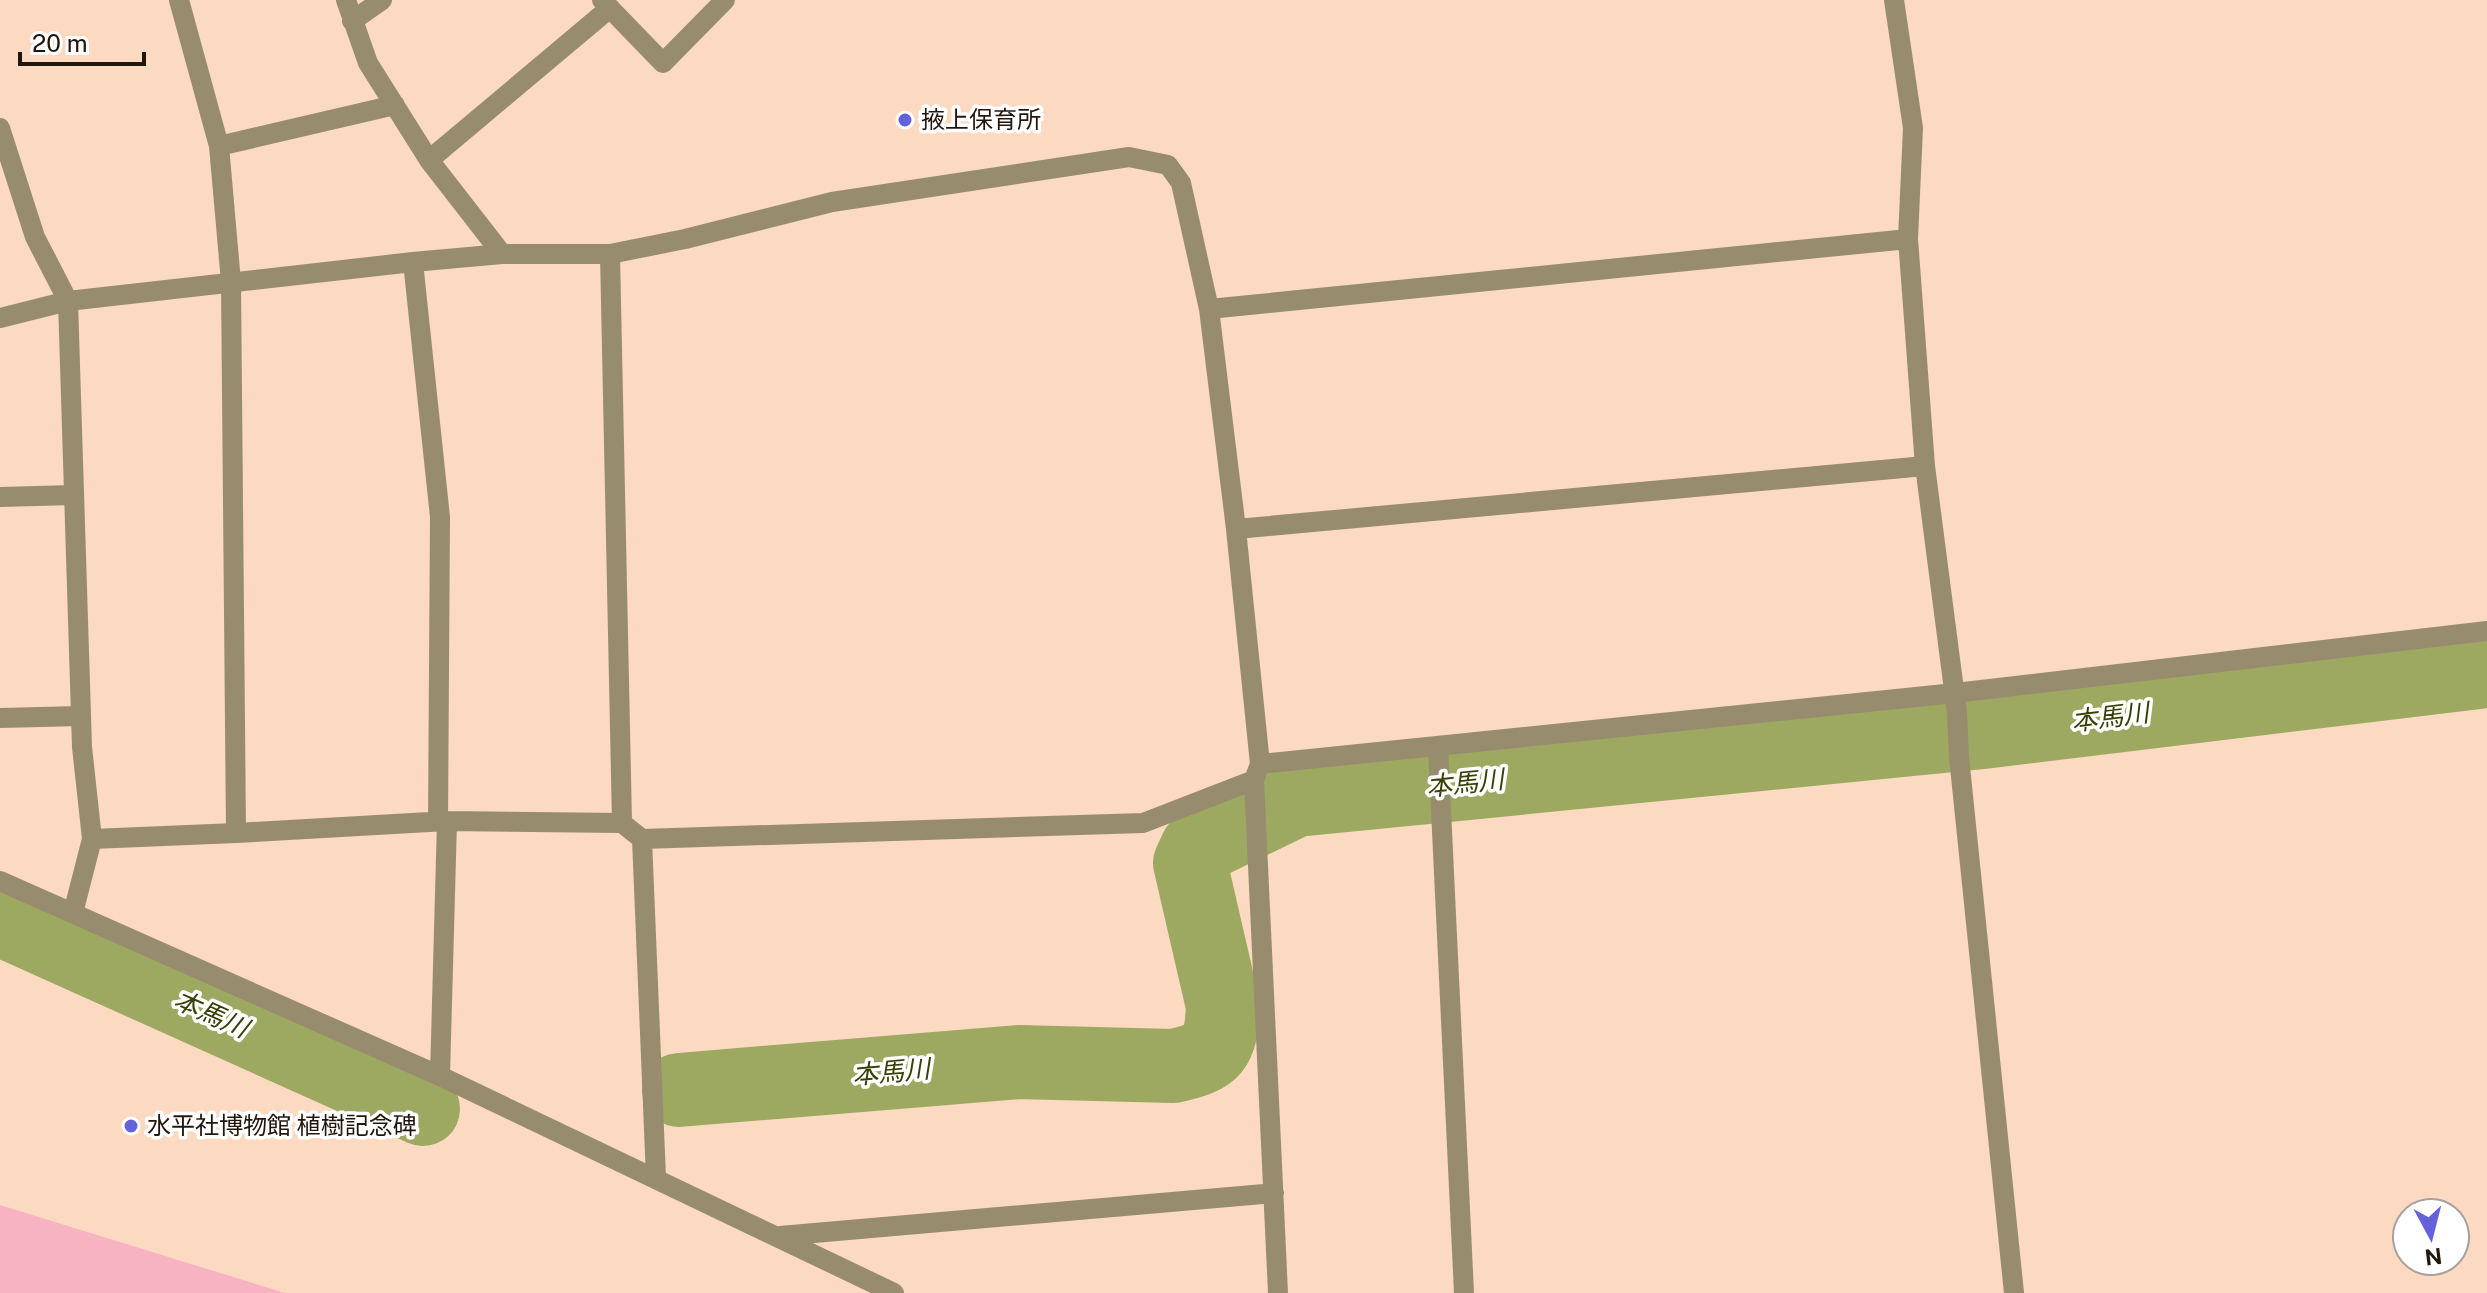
<svg xmlns="http://www.w3.org/2000/svg" width="2487" height="1293" font-family="'Public Sans','Noto Sans JP',sans-serif">
  <style>
    .green { fill: #f8b3c3 }
    .lines { fill: none; stroke-linecap: round; stroke-linejoin: round }
    .river { stroke: #9da861; stroke-width: 74 }
    .street { stroke: #988c6f; stroke-width: 20 }
    .poi-dot { fill: #6462db; stroke: #fff; stroke-width: 3 }
    .labels { text-anchor: middle; stroke-width: 7; stroke-linejoin: round; paint-order: stroke }
    .poi-label { font-size: 24px; fill: #21150c; stroke: #fff; text-anchor: start }
    .water-label { font-size: 26px; font-style: italic; fill: #393f06; stroke: #fff }
  </style>
  <rect width="100%" height="100%" fill="#fbdac1"/>
  <path class="green" d="M0,1205L285,1293H0Z"/>
  <g class="lines">
    <path class="river" d="M0,919L423,1109
      M679,1090L1018,1062L1173,1066C1215,1057 1221,1049 1223,1006L1190,863L1197,848L1296,800L1983,732L2487,671"/>
    <path class="street" d="M179,0L219,146L231,282L236,833
      M346,0L368,63L429,160L502,254
      M602,0L663,63L725,0
      M1894,0L1913,128L1908,239L1925,466L1957,713L1959,757L2014,1293
      M352,21L382,0
      M0,128L35,237L68,301L0,318
      M219,146L395,105
      M429,160L610,8
      M610,254L622,823
      M413,262L440,517L438,821
      M1209,309L1908,239
      M0,497L73,495
      M1236,529L1925,466
      M0,718L81,716
      M1438,747L1464,1293
      M1260,764L1955,693L2487,631
      M1254,780L1143,823L642,839L622,823L447,821L236,833L92,839L82,747L68,301L413,262L502,254H610L685,239L832,202L1129,157L1168,165L1181,183L1209,309L1236,529L1260,764L1254,780L1278,1293
      M642,839L656,1178
      M0,881L440,1076L894,1293
      M73,913L92,839
      M440,1076L447,821
      M780,1236L1274,1193"/>
  </g>
  <g class="poi-dot">
    <circle cx="905" cy="120" r="8"/>
    <circle cx="131" cy="1126" r="8"/>
  </g>
  <g class="labels">
    <g class="poi-label">
      <text x="921" y="128">掖上保育所</text>
      <text x="147" y="1134">水平社博物館 植樹記念碑</text>
    </g>
    <g class="water-label">
      <text transform="translate(2110 717) rotate(-7)" y="9">本馬川</text>
      <text transform="translate(1465 783) rotate(-6)" y="9">本馬川</text>
      <text transform="translate(211 1014) rotate(24)" y="9">本馬川</text>
      <text transform="translate(891 1072) rotate(-5)" y="9">本馬川</text>
    </g>
  </g>
  <g transform="translate(2431 1237) rotate(173)"><circle r="38" fill="#ffffff" stroke="#a6a19e" stroke-width="2"/>
  <path d="M0-6L14 30L0 20L-14 30Z" fill="#6462db"/>
  <text y="-12" font-size="22" font-weight="bold" text-anchor="middle" fill="#21150c">N</text>
  </g>
  <path d="M20 52v12h124v-12" fill="none" stroke="#21150c" stroke-width="4"/>
  <text x="32" y="52" font-size="24" fill="#21150c" stroke="#ffffff" stroke-width="6" paint-order="stroke">20 m</text>
</svg>
